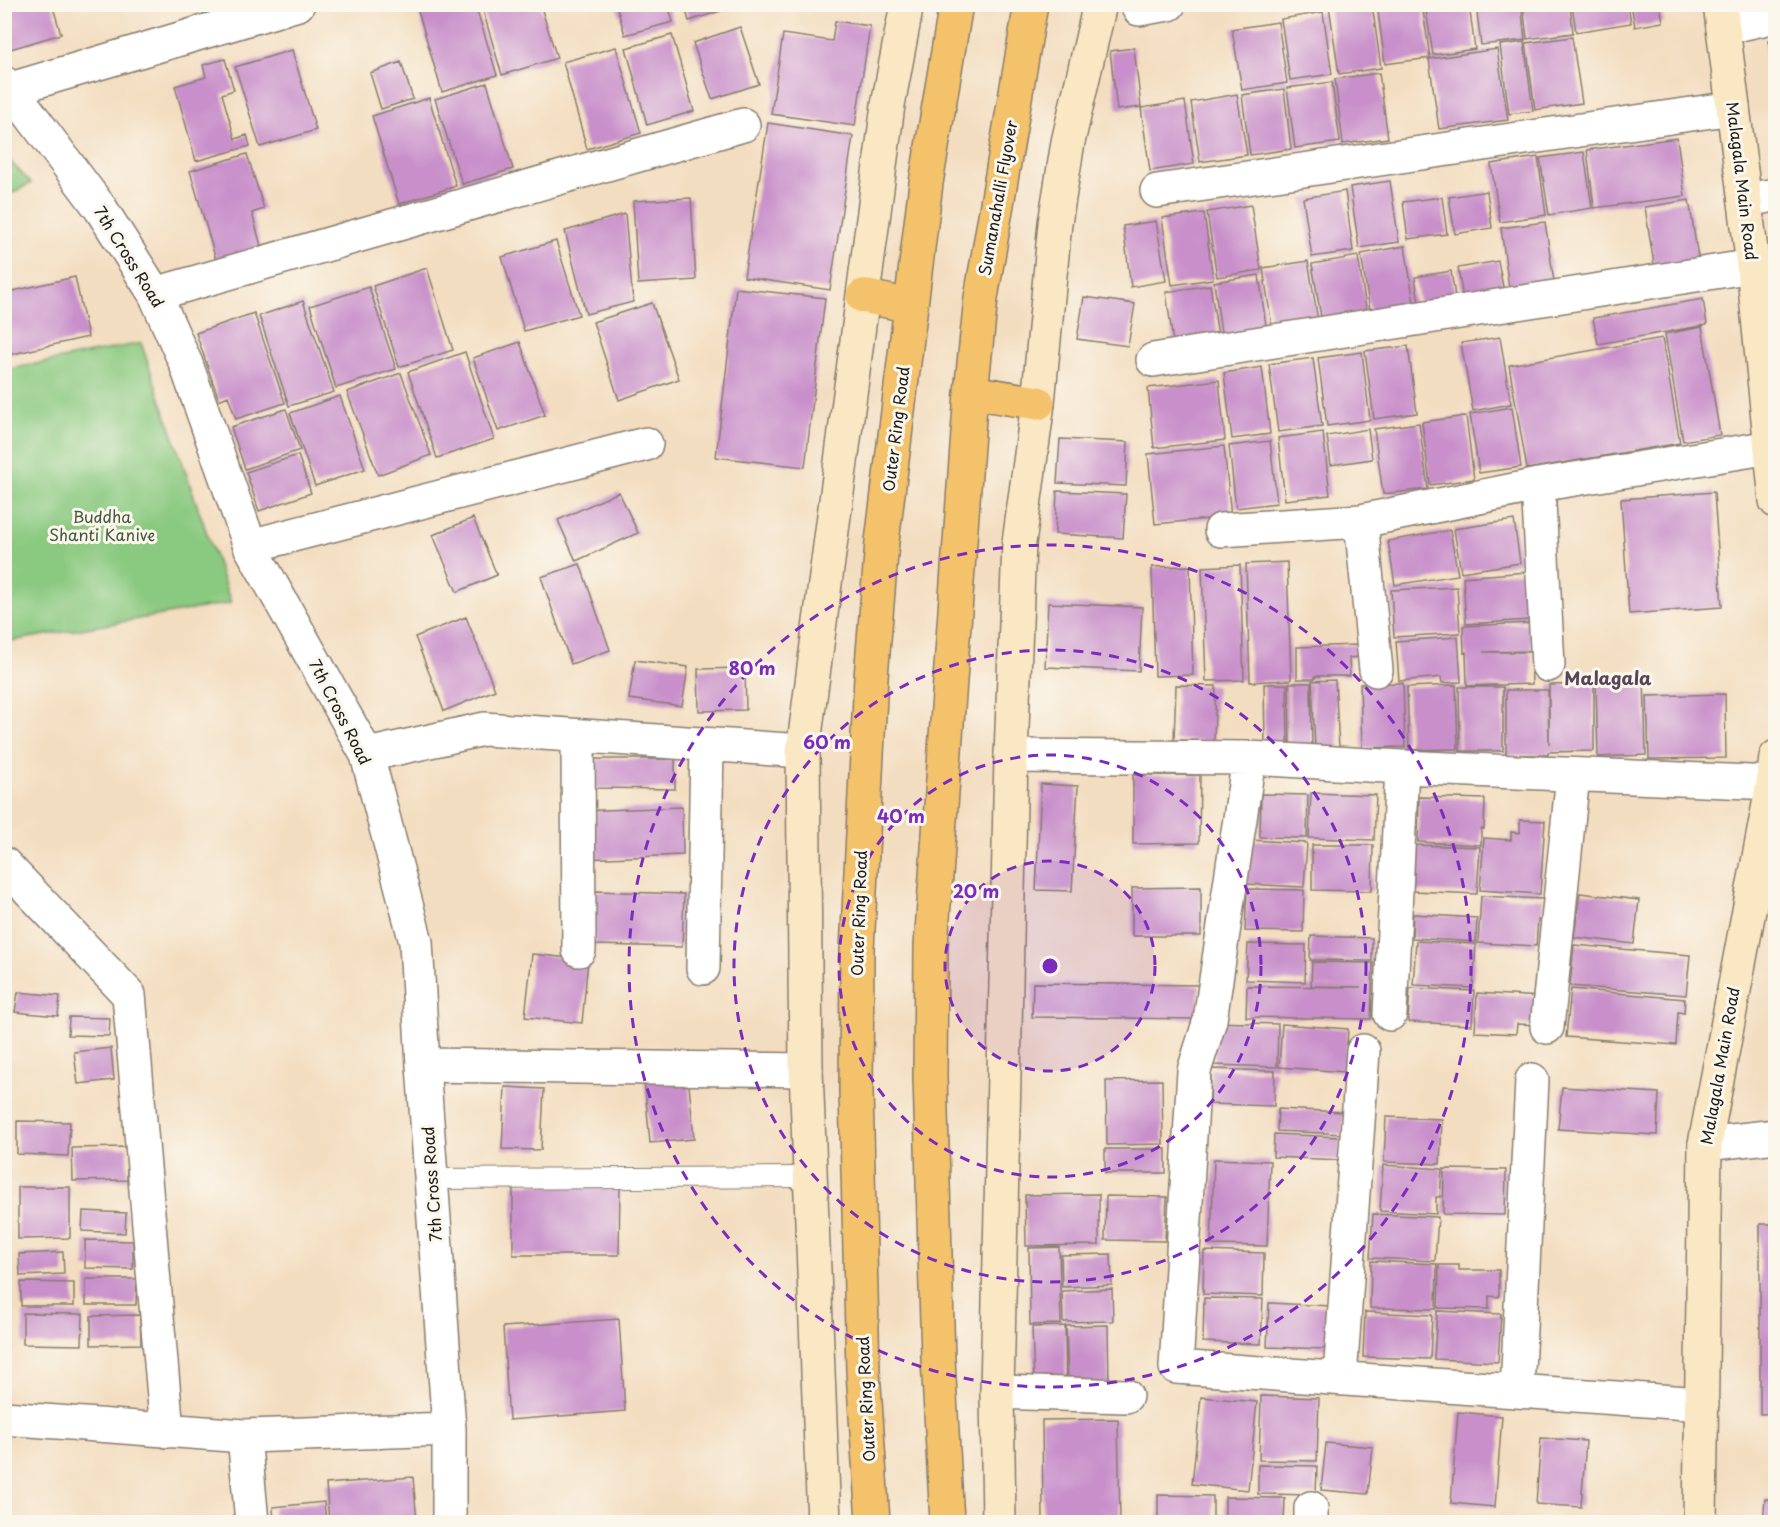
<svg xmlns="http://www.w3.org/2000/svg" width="1780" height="1527" font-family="'Playpen Sans',sans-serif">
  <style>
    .green { fill: #8ac980; stroke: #53724e; stroke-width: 1.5 }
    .building { fill: #c88fca }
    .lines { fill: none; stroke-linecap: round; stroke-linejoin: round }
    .lane-casing { stroke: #887c6e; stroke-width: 22 }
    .street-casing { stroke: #887c6e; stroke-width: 36 }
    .secondary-casing { stroke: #887c6e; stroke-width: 36 }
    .highway-casing { stroke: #887c6e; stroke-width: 36 }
    .lane { stroke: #fff; stroke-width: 20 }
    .street { stroke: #fff; stroke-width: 33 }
    .secondary { stroke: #fae7c3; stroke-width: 33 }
    .highway { stroke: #f3c26a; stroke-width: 33 }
    .ring { fill: none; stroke: #7b2cbf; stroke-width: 3; stroke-dasharray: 10 8 }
    .labels { text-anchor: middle; stroke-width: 6; stroke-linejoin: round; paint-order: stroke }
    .street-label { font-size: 16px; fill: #1c1c1c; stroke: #fbf7ec }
    .park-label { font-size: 16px; fill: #42593f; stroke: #fbf7ec }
    .neighbourhood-label { font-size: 18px; font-weight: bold; fill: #584459; stroke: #fbf7ec }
    .centre { fill: #7b2cbf; stroke: #fbf7ec; stroke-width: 3 }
    .ring-label { font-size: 18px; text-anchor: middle; font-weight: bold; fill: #7b2cbf; stroke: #fbf7ec; stroke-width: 6; stroke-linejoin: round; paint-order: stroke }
  </style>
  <rect width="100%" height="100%" fill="#fbf7ec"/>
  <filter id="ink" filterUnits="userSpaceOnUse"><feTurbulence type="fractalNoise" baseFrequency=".0167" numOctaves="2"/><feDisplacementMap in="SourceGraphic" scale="12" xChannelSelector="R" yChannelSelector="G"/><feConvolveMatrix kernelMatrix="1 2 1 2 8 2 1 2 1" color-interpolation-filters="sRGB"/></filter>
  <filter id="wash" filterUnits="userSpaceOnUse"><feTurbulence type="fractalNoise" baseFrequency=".008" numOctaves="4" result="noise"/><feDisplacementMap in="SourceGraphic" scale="24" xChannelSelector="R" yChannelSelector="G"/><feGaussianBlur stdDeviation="1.35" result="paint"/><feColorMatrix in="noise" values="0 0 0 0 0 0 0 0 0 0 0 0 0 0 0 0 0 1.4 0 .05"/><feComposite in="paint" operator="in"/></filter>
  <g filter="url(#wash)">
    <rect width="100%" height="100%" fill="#f3ddc0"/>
    <path class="green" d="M5,156L31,183L5,197Z
      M141,343L231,603L5,642V370Z"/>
    <g id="blocks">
      <path class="building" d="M4,4H52L61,34L4,51Z
        M416,4H475L497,75L442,92Z
        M481,4H540L557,58L502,75Z
        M616,4H668L673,22L625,35Z
        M684,4H739V5L689,21Z
        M1342,4H1372L1381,68L1339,74L1329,6Z
        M1377,4H1422L1430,58L1385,64Z
        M1425,4H1469L1475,49L1433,55Z
        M1476,4H1521L1525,40L1481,45Z
        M1523,4H1570L1573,33L1527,39Z
        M1572,4H1628L1631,23L1576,32Z
        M1631,4H1660L1663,22L1635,27Z
        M1323,12L1332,74L1290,80L1281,19Z
        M835,21L870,26L855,126L771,114L783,34L832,41Z
        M1278,22L1287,83L1242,90L1232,29Z
        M740,27L759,84L712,99L693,43Z
        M672,35L694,111L647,125L626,48Z
        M1572,37L1582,103L1535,110L1526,43Z
        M1776,39V71H1774L1768,41Z
        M1524,42L1533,111L1509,114L1500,45Z
        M616,47L641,133L587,149L563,62Z
        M1134,48L1141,107L1117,110L1110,51Z
        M1497,49L1508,120L1439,129L1429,59Z
        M292,50L316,130L260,147L235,67Z
        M225,59L234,90L222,94L235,139L247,135L250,146L196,161L175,86L206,77L203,65Z
        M401,62L413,99L381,109L370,73Z
        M1379,73L1388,138L1343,144L1335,79Z
        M1332,82L1340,142L1295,148L1287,88Z
        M487,83L513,169L462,184L435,99Z
        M1284,89L1291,149L1250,155L1242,95Z
        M1237,94L1247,155L1200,162L1191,102Z
        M429,98L456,186L399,204L372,116Z
        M1185,101L1194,164L1150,171L1141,108Z
        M768,123L853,136L830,290L744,277Z
        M1677,138L1685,196L1594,208L1587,150Z
        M1584,152L1592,208L1549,215L1540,158Z
        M247,154L264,209L252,213L261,246L216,260L190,171Z
        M1538,157L1546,215L1500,222L1491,164Z
        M1390,181L1399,242L1359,248L1350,187Z
        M1345,191L1353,251L1312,257L1303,198Z
        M1487,191L1492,228L1455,234L1449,197Z
        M1442,197L1447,234L1408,239L1403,202Z
        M691,198L696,280L638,284L633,201Z
        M1689,200L1700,270L1656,277L1645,207Z
        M1251,205L1261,270L1217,277L1207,212Z
        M1204,213L1213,279L1172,285L1162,218Z
        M625,214L633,302L586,314L565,231Z
        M1156,221L1166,281L1131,287L1123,226Z
        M1545,222L1554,281L1509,288L1501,228Z
        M556,241L579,315L524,331L502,257Z
        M1405,246L1415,310L1371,317L1361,254Z
        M1358,256L1368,321L1323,329L1312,264Z
        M1308,261L1319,326L1273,333L1263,268Z
        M1498,261L1504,292L1463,299L1458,268Z
        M427,268L453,350L399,367L373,286Z
        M1451,271L1456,303L1420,309L1415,277Z
        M1259,275L1267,333L1222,340L1214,282Z
        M75,277L88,337L4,356V293Z
        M1210,285L1219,342L1174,349L1166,292Z
        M369,287L396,369L336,388L310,306Z
        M736,288L825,298L805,467L716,457Z
        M1084,297L1135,304L1128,346L1077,339Z
        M1703,299L1707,325L1598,344L1593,318Z
        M303,301L334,392L289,406L259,316Z
        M652,303L679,379L619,400L593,322Z
        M254,313L285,403L236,419L228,396L219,400L196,333Z
        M1702,327L1720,435L1683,441L1665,334Z
        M1500,337L1511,404L1473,411L1461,343Z
        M1662,338L1680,443L1527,469L1509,365Z
        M520,342L545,415L498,431L473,358Z
        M1408,346L1417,413L1374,419L1365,351Z
        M465,352L494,439L437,458L408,372Z
        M1362,352L1370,420L1327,426L1318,358Z
        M1313,358L1322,426L1278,432L1269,364Z
        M1262,367L1270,434L1232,439L1224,373Z
        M401,373L431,455L378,475L347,392Z
        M1219,380L1225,440L1154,448L1148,388Z
        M340,396L365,469L315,486L290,413Z
        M1512,407L1521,467L1479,473L1470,414Z
        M286,409L300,450L245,469L231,427Z
        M1466,416L1474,479L1430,485L1422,422Z
        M1419,423L1428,489L1383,494L1374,429Z
        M1368,429L1372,459L1331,465L1327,436Z
        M1323,432L1330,495L1285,500L1278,438Z
        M1060,439L1128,442L1126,486L1057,483Z
        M1270,441L1277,503L1236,508L1229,446Z
        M1224,446L1231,517L1155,524L1148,454Z
        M298,455L311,493L259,511L246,472Z
        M1057,491L1126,494L1123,538L1055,534Z
        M619,492L638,533L576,561L558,520Z
        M1714,492L1722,607L1629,614L1621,499Z
        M473,518L497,575L457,592L433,535Z
        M1514,520L1520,563L1461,572L1454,529Z
        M1450,530L1458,575L1395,585L1388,541Z
        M1287,562L1291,680L1250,682L1246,564Z
        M580,564L610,650L571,664L541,577Z
        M1240,565L1244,680L1206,681L1202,567Z
        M1190,566L1193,675L1155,676L1152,567Z
        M1527,572L1530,620L1466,624L1463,577Z
        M1457,587L1460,633L1394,637L1391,590Z
        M1048,603L1142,607L1139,671L1045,667Z
        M466,617L495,690L444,711L415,637Z
        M1531,623V651L1483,652H1531L1532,684L1467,686L1466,652L1464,653L1463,626Z
        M1458,637L1461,682L1442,683L1441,677L1399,681L1396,641Z
        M1358,645L1359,657L1349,658L1350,676H1315V679H1297V647Z
        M635,660L688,667L682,706L629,699Z
        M745,668L746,710L699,711L698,669Z
        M1629,675H1644L1646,755L1598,757L1596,684L1629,683Z
        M1335,680L1339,748L1315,749L1312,681Z
        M1289,683H1311L1312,748L1290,749Z
        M1403,683L1405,747L1362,748L1360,684Z
        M1264,684H1287L1288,749H1265Z
        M1594,684V751L1548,752V755H1506V690H1548L1549,744V685Z
        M1176,685L1216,686L1214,741L1174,740Z
        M1456,685L1458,749L1409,750L1407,687Z
        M1459,687H1503V751H1460Z
        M1725,694L1726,758L1649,759L1647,696Z
        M594,759H675V789L593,788Z
        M1133,775H1200L1199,843L1133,844Z
        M1041,784L1078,786L1072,891L1036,890Z
        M1311,793L1376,795L1374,840L1309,838Z
        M1261,794L1308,795L1307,838L1260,837Z
        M1419,797L1485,799L1484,829H1481V845L1418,842Z
        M682,807L683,855L582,859L580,811Z
        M1520,820L1545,821L1540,894L1480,890L1484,838L1511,840V832L1520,833Z
        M1248,840L1307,843L1304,887L1246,884Z
        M1312,845H1373L1372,891L1312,890Z
        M1415,845L1480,847L1477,894L1413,891Z
        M1201,887V936H1132V888Z
        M1247,889L1304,890L1303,932L1245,931Z
        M595,891L684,894L682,947L594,945Z
        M1580,893L1639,900L1634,944L1574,937Z
        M1481,896L1543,899L1542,920H1538L1536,946L1478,943Z
        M1413,914L1477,918L1476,942L1412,938Z
        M1311,936L1372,938V961L1310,960Z
        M1416,941L1476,944L1473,988L1413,985Z
        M1248,944L1306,945L1305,982L1246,980Z
        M1574,945L1690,955L1686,995L1570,986Z
        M532,954L588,960L582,1023L525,1017Z
        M1312,962L1373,963L1371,1019L1246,1017L1247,986L1361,987L1311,986Z
        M1033,983L1199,985L1198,1019L1032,1017Z
        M1410,988L1474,991L1472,1025L1408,1022Z
        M1571,989L1685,999L1684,1013L1678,1012L1676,1045L1566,1037Z
        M18,992L60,996L58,1016L15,1012Z
        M1477,993L1541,997L1540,1025L1517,1024L1516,1034L1475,1032Z
        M69,1017L110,1018L109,1036L68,1035Z
        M1216,1022L1278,1024L1277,1067L1214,1065Z
        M1282,1024L1348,1029L1345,1072L1279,1067Z
        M111,1048L114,1080L78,1084L74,1052Z
        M1211,1069L1275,1071L1274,1106L1210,1104Z
        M688,1074L694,1139L650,1143L644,1078Z
        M1162,1080L1163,1144L1107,1145L1106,1081Z
        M505,1087L544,1089L541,1150L502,1149Z
        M1562,1087L1659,1093L1657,1135L1558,1129Z
        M1278,1109L1344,1112L1343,1134L1277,1131Z
        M1386,1117L1442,1119L1440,1164L1384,1162Z
        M17,1121L70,1122L68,1156L17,1154Z
        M1274,1134L1340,1137V1160L1273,1157Z
        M127,1147V1180L73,1181L72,1148Z
        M1105,1149H1166V1173H1105Z
        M1214,1159L1270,1161L1267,1246L1211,1245Z
        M1383,1165L1442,1169L1440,1197H1436V1214L1380,1211Z
        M1444,1169L1506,1170L1505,1215L1443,1214Z
        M513,1184H620L619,1255H513Z
        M18,1187H70V1238L18,1239Z
        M1099,1194V1245L1026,1246L1025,1195Z
        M1106,1196L1167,1197L1165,1241L1105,1240Z
        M83,1211L126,1213L125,1233L82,1231Z
        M1373,1214L1438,1217L1435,1261L1370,1258Z
        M1760,1224H1776V1413L1760,1414Z
        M85,1240L133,1241V1269L85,1268Z
        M1059,1247L1061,1324L1030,1325L1029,1248Z
        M1204,1251L1264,1253L1263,1296L1203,1294Z
        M63,1252L64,1274L20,1276L19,1254Z
        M1111,1254L1112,1285L1062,1287L1061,1255Z
        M1371,1261L1437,1264L1436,1309L1370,1308Z
        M1439,1265H1459V1270H1499V1297L1489,1296V1309L1438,1308Z
        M86,1279H137L136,1305H86Z
        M21,1282L74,1283V1306H21Z
        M1112,1289L1113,1321L1063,1322L1062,1291Z
        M1204,1298L1263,1299L1261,1344L1203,1342Z
        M1269,1303L1331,1306L1329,1349L1267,1347Z
        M1437,1311L1501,1314L1498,1362L1434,1359Z
        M1365,1312L1432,1315L1430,1359L1363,1357Z
        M23,1313L83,1314L82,1345L23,1344Z
        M140,1315L141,1344L91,1345V1316Z
        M619,1319L625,1411L509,1420L503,1327Z
        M1108,1325L1109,1384L1068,1385L1066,1326Z
        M1065,1326L1066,1385L1034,1386L1032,1327Z
        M1261,1396L1319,1398L1317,1461L1259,1460Z
        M1201,1397L1257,1402L1248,1490L1192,1484Z
        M1458,1412L1502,1416L1495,1507L1451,1503Z
        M1118,1419L1120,1522H1043L1042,1420Z
        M1541,1438L1586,1441L1581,1507L1536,1504Z
        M1326,1443L1373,1447L1368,1494L1321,1490Z
        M1258,1465L1317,1466L1316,1495L1258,1494Z
        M413,1477L417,1522H329L326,1484Z
        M1158,1495L1213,1496V1522H1158Z
        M1225,1497L1285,1498L1284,1522H1225Z
        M1765,1499L1776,1500V1522H1763Z
        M324,1502L326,1522H274L273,1507Z"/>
    </g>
  </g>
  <g filter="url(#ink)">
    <use href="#blocks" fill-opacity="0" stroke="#887c6e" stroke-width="1.5"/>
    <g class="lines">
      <defs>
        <path id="lane" d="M431,1179L810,1177"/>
        <path id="street" d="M1139,9L1169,4
          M1723,28L1776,16
          M4,83L11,89L101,209L155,294L186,364L250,546L367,755L416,942L423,1065L449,1429V1522
          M11,89L298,4
          M1157,191L1733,108
          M1745,200L1776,195
          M155,294L743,125
          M1153,360L1753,266
          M1538,485L1548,665
          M1361,521L1376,670
          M1221,530L1361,521L1538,485L1771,447
          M250,546L646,444
          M578,736L579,950
          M367,755L484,729L803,751
          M1011,756L1249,758L1210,1020L1194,1071L1176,1367L1702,1404
          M1249,758L1402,767L1773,783
          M4,864L129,995L167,1431
          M703,968L707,745
          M1390,1014L1402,767
          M1547,1027L1573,775
          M423,1065L806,1070
          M1705,1144L1776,1136
          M1340,1378L1363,1051
          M1517,1391L1532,1080
          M997,1392L1126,1396
          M4,1418L244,1436L449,1429
          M244,1436L252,1522
          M1311,1522V1508"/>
        <path id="secondary" d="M1720,4L1753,266L1776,501
          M824,1522L806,1070L803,751L888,105L907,4
          M999,1522L997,1392L1011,756L1019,543L1038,403L1055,223L1068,142L1100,4
          M1700,1522L1705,1144L1773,783L1776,757"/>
        <path id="highway" d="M863,296L911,306
          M971,392L1038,403
          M873,1522L863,1371L856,1091L857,950L871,677L882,542L926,183L956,4
          M947,1522L938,1359L930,1076L931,946L958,569L971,392L981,298L1031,4"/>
      </defs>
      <use href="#lane" class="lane-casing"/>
      <use href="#street" class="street-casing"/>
      <use href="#secondary" class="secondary-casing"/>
      <use href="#highway" class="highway-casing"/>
      <use href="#lane" class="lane"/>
      <use href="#street" class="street"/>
      <use href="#secondary" class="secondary"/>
      <use href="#highway" class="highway"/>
    </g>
  </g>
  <circle cx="1050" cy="966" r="105" fill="#7b2cbf" fill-opacity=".12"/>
  <g class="ring">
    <circle cx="1050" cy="966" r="105"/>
    <circle cx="1050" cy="966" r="211"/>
    <circle cx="1050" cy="966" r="316"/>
    <circle cx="1050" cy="966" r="421"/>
  </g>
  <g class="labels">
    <g class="street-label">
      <text transform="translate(1742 181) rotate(83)" y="6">Malagala Main Road</text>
      <text transform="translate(998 198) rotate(-80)" y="6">Sumanahalli Flyover</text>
      <text transform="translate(129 257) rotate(58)" y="6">7th Cross Road</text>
      <text transform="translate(896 429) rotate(-83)" y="6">Outer Ring Road</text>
      <text transform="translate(340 712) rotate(63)" y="6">7th Cross Road</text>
      <text transform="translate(859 913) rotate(-88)" y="6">Outer Ring Road</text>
      <text transform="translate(1720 1066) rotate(-80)" y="6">Malagala Main Road</text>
      <text transform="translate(432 1184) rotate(-94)" y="6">7th Cross Road</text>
      <text transform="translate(866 1399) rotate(-93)" y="6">Outer Ring Road</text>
    </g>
    <g class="park-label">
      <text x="102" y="523">Buddha<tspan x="102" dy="18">Shanti Kanive</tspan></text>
    </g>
    <g class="neighbourhood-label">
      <text x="1608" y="685">Malagala</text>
    </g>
  </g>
  <circle cx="1050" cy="966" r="9" class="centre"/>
  <g class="ring-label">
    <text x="752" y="675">80 m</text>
    <text x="827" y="749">60 m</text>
    <text x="901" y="823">40 m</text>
    <text x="976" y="898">20 m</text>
  </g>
  <rect width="1780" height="1527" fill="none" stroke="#fbf7ec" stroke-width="24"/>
</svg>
